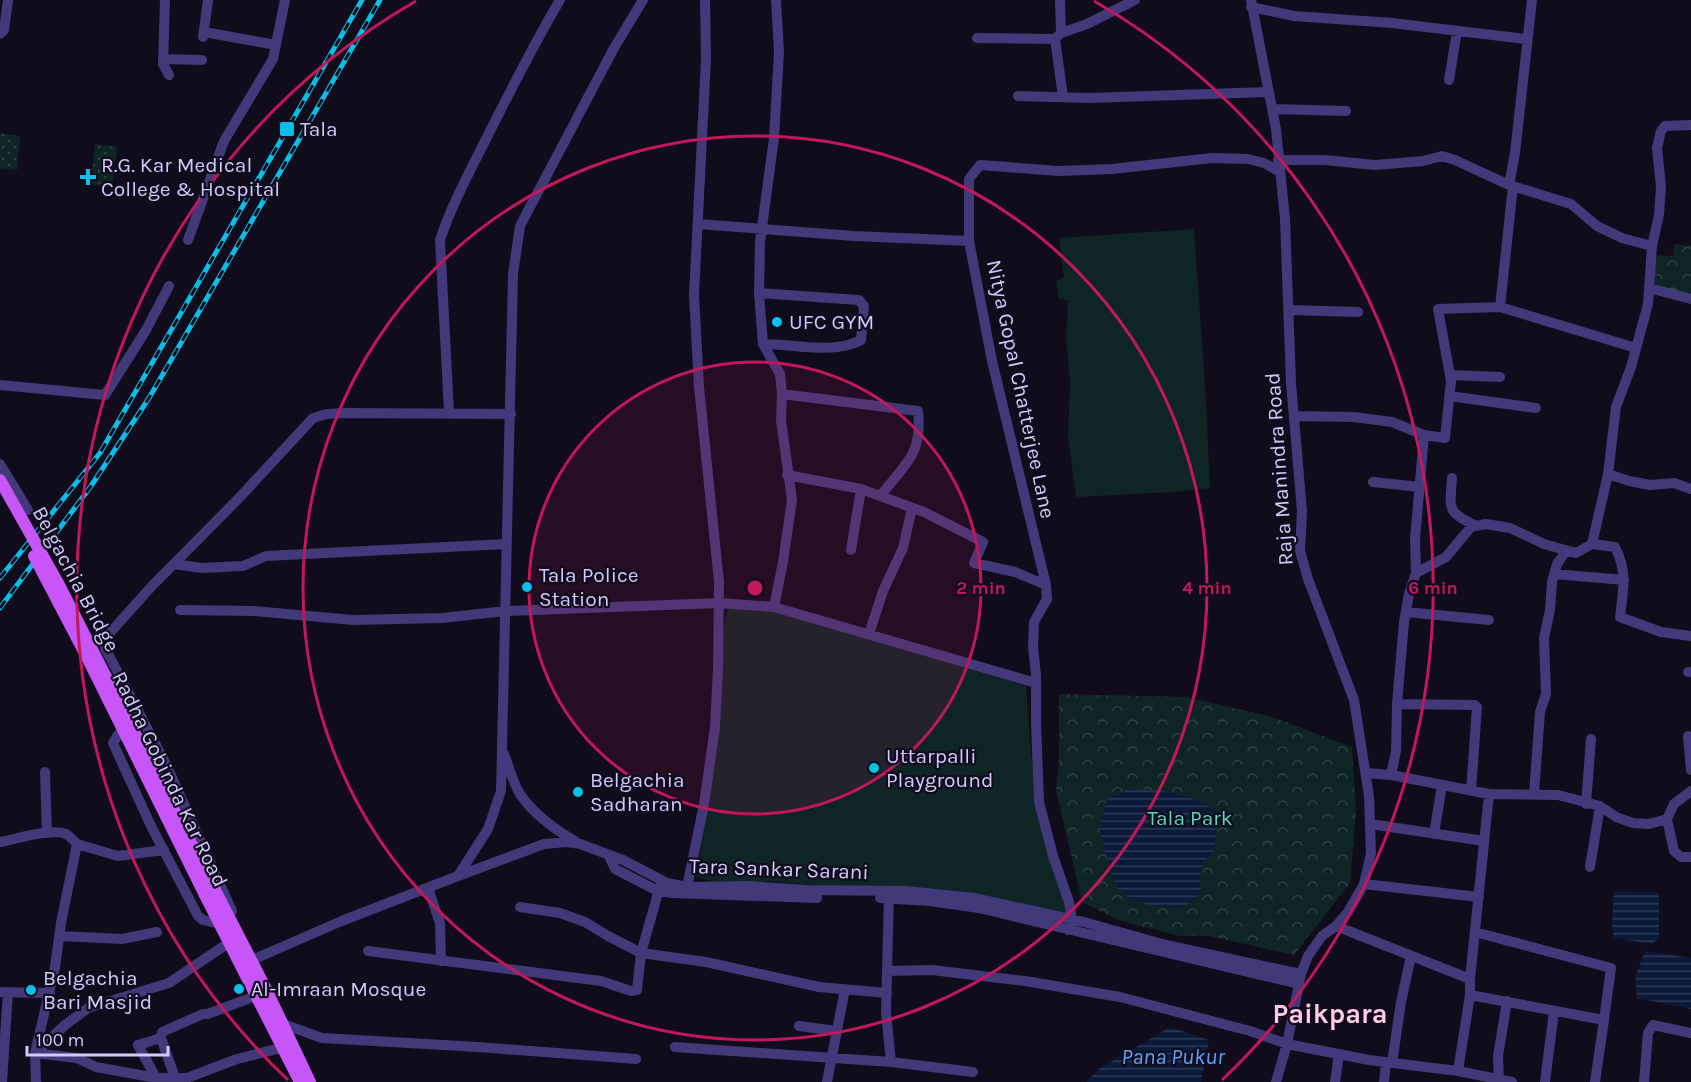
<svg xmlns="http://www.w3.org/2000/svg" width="1691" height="1082" font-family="Karla,sans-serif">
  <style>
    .grass { fill: url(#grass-dots) }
    .park { fill: url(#park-crowns) }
    .pitch { fill: #0f2425 }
    .water { fill: url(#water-rules) }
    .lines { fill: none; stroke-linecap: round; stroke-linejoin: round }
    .minor { stroke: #413979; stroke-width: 10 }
    .major { stroke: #c855f7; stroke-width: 12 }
    .rail-casing { stroke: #0abfe7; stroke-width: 5 }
    .rail { stroke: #100c1c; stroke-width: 3; stroke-dasharray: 9; stroke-linecap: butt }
    .major-bridge { stroke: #c855f7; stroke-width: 12 }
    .ring { fill: none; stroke: #c2185b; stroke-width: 3 }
    .poi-dot { fill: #0abfe7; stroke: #100c1c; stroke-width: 2 }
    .labels { text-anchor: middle; stroke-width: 4.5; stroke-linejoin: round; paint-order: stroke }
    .poi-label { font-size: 21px; fill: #d3c9fd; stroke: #100c1c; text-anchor: start }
    .street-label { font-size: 21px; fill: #d3c9fd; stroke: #100c1c }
    .park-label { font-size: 21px; fill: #5ad8c3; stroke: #100c1c }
    .water-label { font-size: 22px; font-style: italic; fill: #5ca2f8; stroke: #100c1c }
    .district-label { font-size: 27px; font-weight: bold; fill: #fdcbe6; stroke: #100c1c }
    .centre { fill: #c2185b; stroke: #100c1c; stroke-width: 3 }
    .ring-label { font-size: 18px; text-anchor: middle; font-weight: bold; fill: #c2185b; stroke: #100c1c; stroke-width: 4.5; stroke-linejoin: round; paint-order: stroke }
  </style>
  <defs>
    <pattern id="grass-dots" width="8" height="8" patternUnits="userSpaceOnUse" patternTransform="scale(1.5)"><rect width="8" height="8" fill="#0f2425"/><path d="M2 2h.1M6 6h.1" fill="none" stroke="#314246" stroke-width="1.8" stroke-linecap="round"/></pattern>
    <pattern id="park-crowns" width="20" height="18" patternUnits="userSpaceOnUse" patternTransform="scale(1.5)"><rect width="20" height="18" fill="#0f2425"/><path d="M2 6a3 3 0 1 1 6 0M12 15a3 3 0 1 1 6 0" fill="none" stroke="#314246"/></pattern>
    <pattern id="water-rules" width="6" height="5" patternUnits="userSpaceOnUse" patternTransform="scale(1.5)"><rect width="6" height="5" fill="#0c1a3a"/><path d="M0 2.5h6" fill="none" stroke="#2e3a57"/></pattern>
  </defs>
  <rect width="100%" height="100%" fill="#100c1c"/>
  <path class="grass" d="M0,133L20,136L17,170L0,168Z
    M95,144L117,147L112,188L91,184Z"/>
  <path class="park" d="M1675,244L1691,246V299L1649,288L1652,255L1673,256Z
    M1059,694L1186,697L1269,716L1352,747L1356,811L1350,883L1294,955L1209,936H1180L1118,920L1082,902L1056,790L1059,758Z"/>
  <path class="pitch" d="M1194,229L1205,382L1210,488L1174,492L1076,497L1068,436L1070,382L1066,337L1068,300L1059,299L1056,281L1064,278L1059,238Z
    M728,608L774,611L1026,686L1031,753L1039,802L1072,920L1047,914L1015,901H986C915,894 845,886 774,882C748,880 720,887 696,876L702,839L723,633Z"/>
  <path class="water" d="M1130,789C1166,790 1185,792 1216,811L1218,821L1214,851L1203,863L1199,876L1201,890L1195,901L1179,909L1149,905L1131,899L1117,888L1105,853L1100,830L1107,799Z
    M1614,891L1659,893V936L1653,944L1614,938L1612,924Z
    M1645,951L1691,958V1009L1637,998L1635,977Z
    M1170,1027L1209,1040L1201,1082H1086L1099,1069Z"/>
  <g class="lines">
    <path class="minor" d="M165,0L163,64L169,75
      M1060,0L1061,33
      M1251,0L1276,129L1285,219L1291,383L1302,511L1300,551L1308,579L1354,700L1369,796L1371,853L1364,884L1348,912L1336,926L1322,936L1308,956L1301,974L1287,1044L1276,1082
      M1251,7L1294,16L1392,23L1526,39
      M204,32L276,45
      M0,34L4,30L8,0
      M203,37L208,0
      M977,38L1055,39L1061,33L1087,24L1135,0
      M1055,39L1063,97
      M163,59L202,60
      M1449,80L1457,31
      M1018,96L1089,98L1268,92
      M1272,109L1346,111
      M1278,160H1324L1375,165L1423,161L1442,156L1455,160L1509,185L1571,204L1597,226L1622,238L1652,246
      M1509,185L1515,153L1532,0
      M698,224L854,236L969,241
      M188,240L224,141L273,59L285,0
      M1649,288L1691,299
      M759,293L859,300L864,306L861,340C833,355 793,344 763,344
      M1500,307L1636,348
      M1289,310L1358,312
      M1450,375L1500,377
      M0,385L105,395L146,330L169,286
      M782,394L918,411C923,454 905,464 881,495
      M1449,396L1536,408
      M449,412L440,240C452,204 469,173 486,139C510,92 533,45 560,0
      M1294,416L1354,417L1392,422L1424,435
      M0,464L28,510
      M1608,474L1629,481L1650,485L1674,483L1691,489
      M787,475L861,489L924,512L983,542L974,563L1015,572L1046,585
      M1452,478C1450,510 1446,511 1476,526
      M1373,482L1420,487
      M1592,544L1615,547C1628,572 1623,591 1620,617L1661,632L1691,636
      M851,550L861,489
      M174,564L202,568L243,566L266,556L507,544
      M1416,573L1415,539L1424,435L1445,438L1451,381L1438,309L1500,307L1513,186
      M1554,574L1624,580
      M774,607L783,562L792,500L781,420L782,393L780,374L763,344L759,293L760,242L774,138L779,52L776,0
      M180,610L253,611L353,620L442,618L506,611L719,603L774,607L1036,683
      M1406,612L1489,620
      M869,634L883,591L903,548L912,508
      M1688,672H1691
      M1397,704L1475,705L1477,707L1471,791
      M131,730L118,735L113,743L151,826L198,916L203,920L220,924
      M1688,736L1691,770
      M504,754C509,767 513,783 520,794C534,815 554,829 575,841
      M45,772L47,833
      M1367,773L1391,775L1489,794L1558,795L1600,806L1616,817L1633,823L1649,824L1667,819L1674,804L1691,791
      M1391,775L1396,751L1397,704L1404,622L1409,594L1416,573L1446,557L1471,527L1486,524L1510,528L1544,544L1576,553L1592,544L1608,474L1616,407L1631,367L1648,304L1652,246L1659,215L1661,187L1657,148L1661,131L1665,126L1691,125
      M1534,794L1540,712L1546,694L1544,638L1550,610L1552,582L1557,564L1566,551
      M1586,804L1591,739
      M1667,819L1674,851L1681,857H1691
      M1370,824L1484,841
      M1434,834L1442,785
      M0,842C16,839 51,828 66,834C70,836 74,841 77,844L61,923L55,967L35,1053L36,1082
      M77,844L118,856L164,850
      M609,856L615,869L658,891L673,893L817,898
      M1590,867L1600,806
      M458,876L488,829L501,791L513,274L520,226L614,48L643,0
      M1364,884L1479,897
      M660,886L641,953L706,962L819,987L887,993
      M687,887L704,804L715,727L718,668L719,582L699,387L694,295L706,59L705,0
      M428,888L440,923L441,961
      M889,892L886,1013L891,1062
      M880,898L930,901L979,908L1299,984
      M232,911L165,762L105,648L108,635L151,587L240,497L313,418L327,414L343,413L511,414
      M1336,926L1470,979V995L1458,1071
      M1068,930L1072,920L1069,902L1053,856L1039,802L1036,723V675L1033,647L1034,622L1047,599L1046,585L992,361L969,241V179L980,165L1059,171L1112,169L1212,158L1248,159L1264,163L1280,172
      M1475,932L1611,968L1604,1020
      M59,936L122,939L157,932
      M230,942L169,983L88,1008L65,1025L35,1053L77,1058L96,1067L156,1078H187L237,1059L289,1046
      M368,951L601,981L631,991L637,990L641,953L608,936L585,922L560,913L520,907
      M245,963L344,920L458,876L544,844L567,842L580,844L623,860L667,883L687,887L749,886L807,890L906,891L974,898L1084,922L1166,945L1301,974
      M887,971L932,970L982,976L1025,981L1120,997L1250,1031L1287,1044L1369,1060L1458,1071L1512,1082
      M1470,979L1489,794
      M0,992L50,993
      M1470,995L1604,1020L1595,1082
      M277,1026L283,1024L322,1038L478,1047L636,1059
      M799,1026L837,1031
      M161,1038L162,1032L203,1014H208L258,995
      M675,1047L891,1062L973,1072
      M1392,1063L1401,1002L1411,956
      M156,1078L138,1045L161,1038L175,1078
      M2,1082L8,992
      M827,1082L845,989
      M1335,1082L1339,1054
      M1384,1082L1386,1062
      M1499,1082L1498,1056L1507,1001
      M1545,1082L1554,1011
      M1644,1082L1648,1033L1653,1025L1691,1033"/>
    <path class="major" d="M215,890L267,991L310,1082
      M205,895L300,1082"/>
    <defs>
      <path id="rail" d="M0,578L100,453L362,0
        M0,608L91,486L149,398L380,0"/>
    </defs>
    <use href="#rail" class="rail-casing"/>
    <use href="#rail" class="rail"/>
    <path class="major-bridge" d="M0,480L58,583L215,890
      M34,556L89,661L205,895"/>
  </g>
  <circle cx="755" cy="588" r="226" fill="#c2185b" fill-opacity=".12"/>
  <g class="ring">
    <circle cx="755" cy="588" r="226"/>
    <circle cx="755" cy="588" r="452"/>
    <path d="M288 1080A678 678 0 0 1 416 1M1094 1A678 678 0 0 1 1222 1080"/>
  </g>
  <g class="poi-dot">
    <rect x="279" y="121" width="16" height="16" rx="3"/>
    <path d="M85 168h6v6h6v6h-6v6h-6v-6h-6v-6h6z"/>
    <circle cx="777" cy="322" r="6"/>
    <circle cx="527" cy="587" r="6"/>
    <circle cx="874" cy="768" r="6"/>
    <circle cx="578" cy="792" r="6"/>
    <circle cx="239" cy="989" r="6"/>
    <circle cx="31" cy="990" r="6"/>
  </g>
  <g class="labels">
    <g class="poi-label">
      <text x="300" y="136">Tala</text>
      <text x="101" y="172">R.G. Kar Medical<tspan x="101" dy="24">College &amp; Hospital</tspan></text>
      <text x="789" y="329">UFC GYM</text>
      <text x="539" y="582">Tala Police<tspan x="539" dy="24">Station</tspan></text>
      <text x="886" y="763">Uttarpalli<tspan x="886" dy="24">Playground</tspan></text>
      <text x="590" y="787">Belgachia<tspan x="590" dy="24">Sadharan</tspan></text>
      <text x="43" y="985">Belgachia<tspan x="43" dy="24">Bari Masjid</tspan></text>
      <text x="251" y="996">Al-Imraan Mosque</text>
    </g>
    <g class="street-label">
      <text transform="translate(1021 389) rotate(78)" y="7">Nitya Gopal Chatterjee Lane</text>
      <text transform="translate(1279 469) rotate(-94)" y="7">Raja Manindra Road</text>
      <text transform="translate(76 579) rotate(62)" y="7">Belgachia Bridge</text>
      <text transform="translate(170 779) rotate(64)" y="7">Radha Gobinda Kar Road</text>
      <text transform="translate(779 869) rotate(2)" y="7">Tara Sankar Sarani</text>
    </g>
    <g class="park-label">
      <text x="1190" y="825">Tala Park</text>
    </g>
    <g class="water-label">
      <text x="1173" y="1064">Pana Pukur</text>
    </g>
    <g class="district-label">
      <text x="1330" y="1023">Paikpara</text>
    </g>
  </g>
  <circle cx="755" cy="588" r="9" class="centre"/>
  <g class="ring-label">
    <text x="981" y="594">2 min</text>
    <text x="1207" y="594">4 min</text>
    <text x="1433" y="594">6 min</text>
  </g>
  <path d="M27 1046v9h141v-9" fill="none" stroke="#d3c9fd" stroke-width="3"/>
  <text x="36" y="1046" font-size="18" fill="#d3c9fd" stroke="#100c1c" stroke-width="4.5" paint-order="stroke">100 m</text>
</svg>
